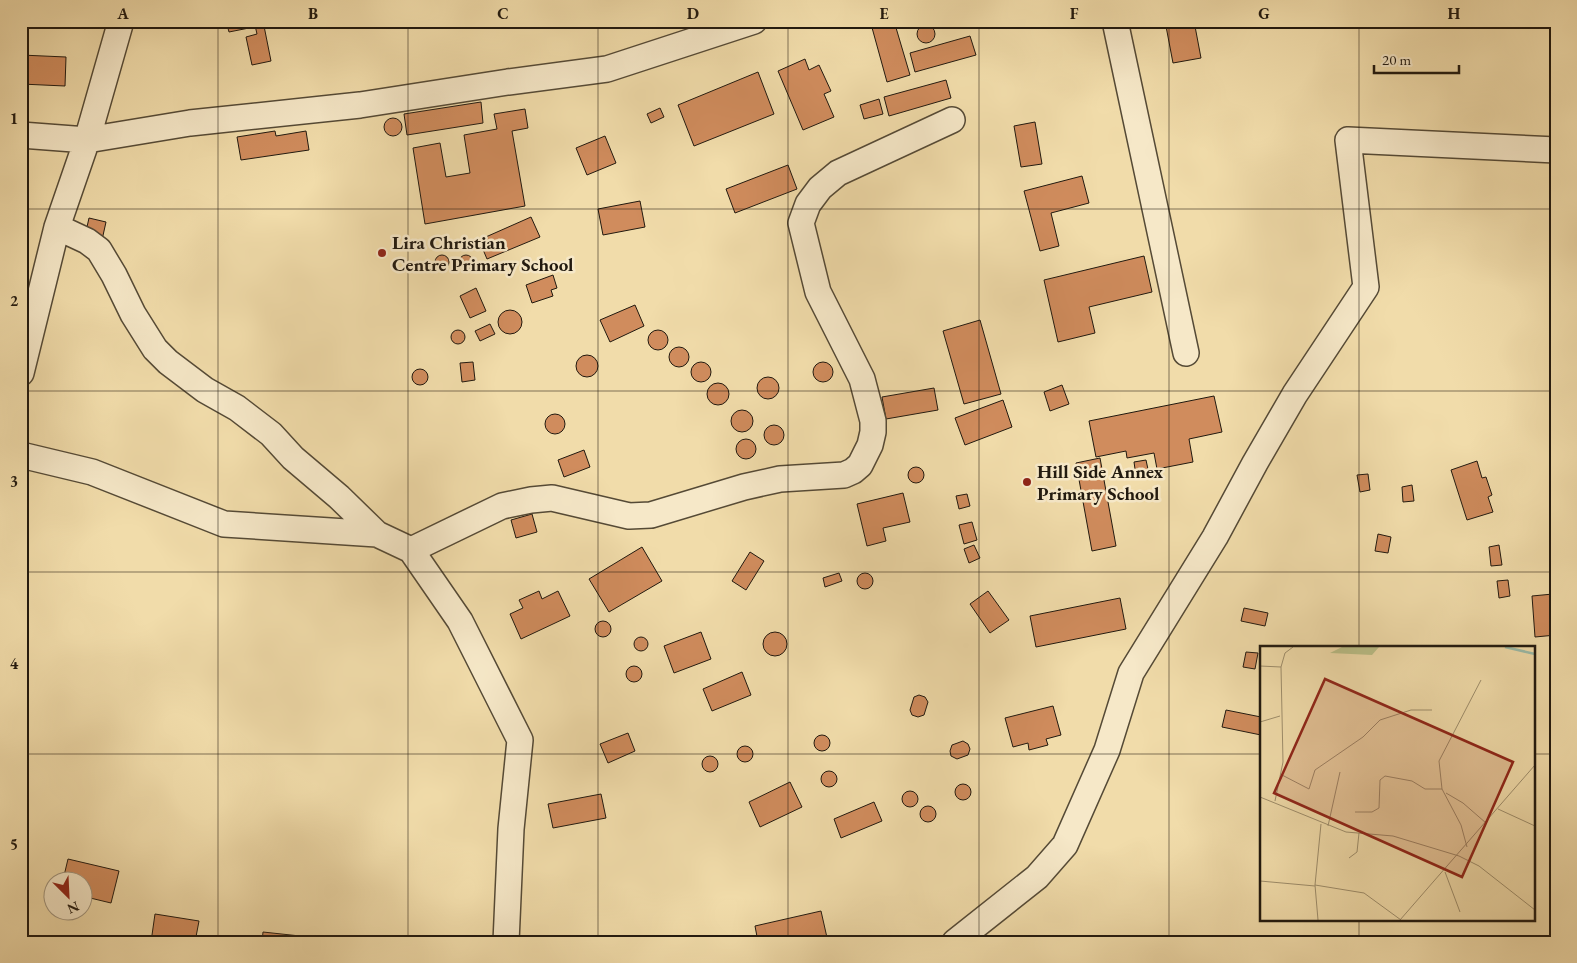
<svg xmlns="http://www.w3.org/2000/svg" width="1577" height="963" font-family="'EB Garamond',serif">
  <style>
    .building { fill: #d08c5d; stroke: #21190f }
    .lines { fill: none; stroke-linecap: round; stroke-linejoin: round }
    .minor-casing { stroke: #554a36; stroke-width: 28 }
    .minor { stroke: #f6e8c8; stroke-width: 25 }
    .grid { fill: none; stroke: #21190f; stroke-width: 1; stroke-opacity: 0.55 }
    .poi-dot { fill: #8f2418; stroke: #f6e8c8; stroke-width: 2 }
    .labels { text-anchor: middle; stroke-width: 5; stroke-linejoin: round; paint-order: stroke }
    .poi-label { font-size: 19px; font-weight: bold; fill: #21190f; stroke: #f6e8c8; text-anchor: start }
    .inset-river { fill: none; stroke: #9bbcaa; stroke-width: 2.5 }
    .inset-road { fill: none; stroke: #9e8e6c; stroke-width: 1 }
    .view { fill: #8f2418; fill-opacity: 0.15; stroke: #8f2418; stroke-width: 2.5 }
    .inset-edge { fill: none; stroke: #21190f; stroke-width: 2.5 }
    .neatline { fill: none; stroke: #21190f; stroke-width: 2 }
    .grid-label { font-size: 16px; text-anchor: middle; font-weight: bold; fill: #21190f }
  </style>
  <rect width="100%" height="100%" fill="#f1dcaa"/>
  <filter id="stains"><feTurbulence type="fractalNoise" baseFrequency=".004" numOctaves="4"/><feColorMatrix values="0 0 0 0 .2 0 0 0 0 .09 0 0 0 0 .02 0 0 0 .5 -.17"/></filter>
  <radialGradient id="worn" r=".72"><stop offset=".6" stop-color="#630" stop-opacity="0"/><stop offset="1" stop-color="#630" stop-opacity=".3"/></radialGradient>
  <path class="building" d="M226,21H247L249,28L229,32Z
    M254,21H263L271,61L252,65L246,37L257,34Z
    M879,21H894L910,75L887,82L871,24Z
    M1165,21H1194L1201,58L1173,63Z
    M917 34a9 9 0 1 1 18 0a9 9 0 1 1-18 0Z
    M970,36L976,55L915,72L910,53Z
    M21,55L66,57L65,86L21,84Z
    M805,59L809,70L819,65L831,91L824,94L834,117L803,130L778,71Z
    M758,72L774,114L694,146L678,105Z
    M946,80L951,98L889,116L884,97Z
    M879,99L883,114L864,119L860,105Z
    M481,102L483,123L407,135L404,114Z
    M660,108L664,117L651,123L647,114Z
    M525,109L528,128L512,131L525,206L425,224L413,148L440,143L446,177L470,173L464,135L497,129L494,114Z
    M384 127a9 9 0 1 1 18 0a9 9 0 1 1-18 0Z
    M1035,122L1042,164L1021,167L1014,126Z
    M275,131L276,136L306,131L309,150L241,160L237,137Z
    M605,136L616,163L587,175L576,148Z
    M788,165L797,189L735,213L726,189Z
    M1082,176L1089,203L1051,213L1059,246L1040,251L1024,191Z
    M640,201L645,227L603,235L598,209Z
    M531,217L540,237L487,259L479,240Z
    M89,218L106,222L102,240L85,236Z
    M435 262a7 7 0 1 1 14 0a7 7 0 1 1-14 0Z
    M459 262a7 7 0 1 1 14 0a7 7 0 1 1-14 0Z
    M1144,256L1152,292L1089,307L1095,333L1058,342L1044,280Z
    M553,275L557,288L551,290L553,296L532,303L526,285Z
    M476,288L486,311L470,318L460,296Z
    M635,305L644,326L610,342L600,320Z
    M498 322a12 12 0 1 1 24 0a12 12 0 1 1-24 0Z
    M980,320L1001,394L964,404L943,331Z
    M490,324L495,334L480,341L475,331Z
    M451 337a7 7 0 1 1 14 0a7 7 0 1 1-14 0Z
    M648 340a10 10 0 1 1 20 0a10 10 0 1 1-20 0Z
    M669 357a10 10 0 1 1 20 0a10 10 0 1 1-20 0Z
    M576 366a11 11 0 1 1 22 0a11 11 0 1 1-22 0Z
    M813 372a10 10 0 1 1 20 0a10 10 0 1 1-20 0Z
    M691 372a10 10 0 1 1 20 0a10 10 0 1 1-20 0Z
    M473,362L475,380L462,382L460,363Z
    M412 377a8 8 0 1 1 16 0a8 8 0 1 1-16 0Z
    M757 388a11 11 0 1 1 22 0a11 11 0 1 1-22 0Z
    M707 394a11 11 0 1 1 22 0a11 11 0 1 1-22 0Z
    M1062,385L1069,404L1050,411L1044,392Z
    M934,388L938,410L886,419L882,397Z
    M1214,396L1222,432L1189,439L1193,462L1157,469L1154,453L1127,458L1126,451L1096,457L1089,421Z
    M1003,400L1012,427L965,445L955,418Z
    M731 421a11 11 0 1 1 22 0a11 11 0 1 1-22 0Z
    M545 424a10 10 0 1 1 20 0a10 10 0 1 1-20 0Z
    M764 435a10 10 0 1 1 20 0a10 10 0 1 1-20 0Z
    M736 449a10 10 0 1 1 20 0a10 10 0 1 1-20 0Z
    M584,450L590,467L564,477L558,460Z
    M1100,458L1116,546L1092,551L1076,463Z
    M1146,460L1149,474L1136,476L1134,462Z
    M1477,461L1482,478L1486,477L1492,495L1488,497L1493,512L1467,520L1451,470Z
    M908 475a8 8 0 1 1 16 0a8 8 0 1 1-16 0Z
    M1368,474L1370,490L1360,492L1357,475Z
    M1412,485L1414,501L1403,502L1402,487Z
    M903,493L910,522L883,528L886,541L867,546L857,504Z
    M967,494L970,506L959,509L956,496Z
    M532,514L537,532L516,538L511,520Z
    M972,522L977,540L964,544L959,525Z
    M1378,534L1391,537L1388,553L1375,551Z
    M974,545L980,558L969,563L964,549Z
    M1499,545L1502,565L1491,566L1489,547Z
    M642,547L662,581L609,612L589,579Z
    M750,552L764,561L746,590L732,581Z
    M839,573L842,581L825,587L823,578Z
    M857 581a8 8 0 1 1 16 0a8 8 0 1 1-16 0Z
    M1508,580L1510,596L1499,598L1497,581Z
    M539,591L542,599L558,591L570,616L521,639L510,614L523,608L519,600Z
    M988,591L1009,620L990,633L970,604Z
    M1553,594L1556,635L1535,637L1532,596Z
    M1120,598L1126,629L1036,647L1030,616Z
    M1244,608L1268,613L1265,626L1241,621Z
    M595 629a8 8 0 1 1 16 0a8 8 0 1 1-16 0Z
    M701,632L711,659L674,673L664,646Z
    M763 644a12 12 0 1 1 24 0a12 12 0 1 1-24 0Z
    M634 644a7 7 0 1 1 14 0a7 7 0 1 1-14 0Z
    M1246,652L1258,653L1255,669L1243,667Z
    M626 674a8 8 0 1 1 16 0a8 8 0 1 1-16 0Z
    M742,672L751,695L712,711L703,689Z
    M919,695L925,697L928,702L924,715L918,717L912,715L910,710L914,697Z
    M1053,706L1061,735L1046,739L1048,745L1029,750L1028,743L1013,747L1005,718Z
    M1226,710L1261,717V735L1222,727Z
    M628,733L635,751L608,763L600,744Z
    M814 743a8 8 0 1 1 16 0a8 8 0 1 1-16 0Z
    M963,741L968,744L970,749L968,755L957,759L951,756L950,751L952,745Z
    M737 754a8 8 0 1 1 16 0a8 8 0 1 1-16 0Z
    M702 764a8 8 0 1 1 16 0a8 8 0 1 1-16 0Z
    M821 779a8 8 0 1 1 16 0a8 8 0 1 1-16 0Z
    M790,782L802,807L760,827L749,802Z
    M955 792a8 8 0 1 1 16 0a8 8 0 1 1-16 0Z
    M902 799a8 8 0 1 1 16 0a8 8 0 1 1-16 0Z
    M601,794L606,818L553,828L548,804Z
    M874,802L882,821L841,838L834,819Z
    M920 814a8 8 0 1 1 16 0a8 8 0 1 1-16 0Z
    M68,859L119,871L111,903L82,896V880H63Z
    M821,911L828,942H758L755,926Z
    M155,914L199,921L195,942H151Z
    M263,932L300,936L299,942H262Z"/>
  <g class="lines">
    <defs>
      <path id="minor" d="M1115,21L1186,353
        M21,135L87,140L190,123L360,105L508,82L607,69L754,21
        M57,227L87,241L99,250L114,275L133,314L155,349L168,362L205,390L237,408L271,434L293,458L339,497L377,534L411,550L460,621L520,740L511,829L506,942
        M21,373L57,227L87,140L121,21
        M21,455L92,472L224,524L377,534
        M411,550L502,506L531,500L552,498L629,516L651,515L744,487L780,479L844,475L853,471L860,465L870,445L873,432V421L862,379L818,292L801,223L808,204L820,188L838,173L952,120
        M955,942L1037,877L1065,845L1107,750L1131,673L1215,537L1255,463L1295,394L1366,287L1348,140L1556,150"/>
    </defs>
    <use href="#minor" class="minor-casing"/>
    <use href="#minor" class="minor"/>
  </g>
  <path class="grid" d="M218,21V942M408,21V942M598,21V942M788,21V942M979,21V942M1169,21V942M1359,21V647M21,209H1556M21,391H1556M21,572H1556M21,754H1261M1533,754H1556M1359,919V942"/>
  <g class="poi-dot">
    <circle cx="382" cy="253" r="5"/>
    <circle cx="1027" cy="482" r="5"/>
  </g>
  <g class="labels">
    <g class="poi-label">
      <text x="392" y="249">Lira Christian<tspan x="392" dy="22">Centre Primary School</tspan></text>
      <text x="1037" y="478">Hill Side Annex<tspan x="1037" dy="22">Primary School</tspan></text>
    </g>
  </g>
  <g transform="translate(1260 646)">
    <rect width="275" height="275" fill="#f1dcaa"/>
    <path d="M82,1H119L112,9L70,7Z" fill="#bbc088"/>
    <path class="inset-river" d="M245,1L275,8"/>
    <path class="inset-road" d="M0,20L21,21M0,76L20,70M22,129L49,143L55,124L103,91L120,74L151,64H172M186,147L203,157L226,177M0,151L86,186L133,190L199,210L219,220L275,264M15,155L23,116L21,21L25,7L33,1M238,163L275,180M95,166H112L119,162L120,134L125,130L152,135L165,143H182M68,180L80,126M207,201L201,179L182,143L179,115L221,34M89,212L97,206L99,187M185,226L200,266M0,235L55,240M55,239L104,247L141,274M58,274L55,239L61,178M140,274L275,119"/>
    <path class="view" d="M65,33L253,116L202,231L14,147Z"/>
    <rect width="275" height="275" class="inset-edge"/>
  </g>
  <rect width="1577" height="963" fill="none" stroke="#f1dcaa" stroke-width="55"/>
  <g transform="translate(68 896) rotate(156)"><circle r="24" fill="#f6e8c8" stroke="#a1957e"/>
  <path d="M0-4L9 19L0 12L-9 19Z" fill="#8f2418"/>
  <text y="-8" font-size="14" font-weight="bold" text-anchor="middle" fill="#21190f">N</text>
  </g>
  <path d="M1374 65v8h85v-8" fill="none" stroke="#21190f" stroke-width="2.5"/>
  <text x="1382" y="65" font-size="15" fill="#21190f" stroke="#f6e8c8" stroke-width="4" paint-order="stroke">20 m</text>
  <rect x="28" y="28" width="1522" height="908" class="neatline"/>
  <g class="grid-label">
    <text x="123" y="19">A</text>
    <text x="313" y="19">B</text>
    <text x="503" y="19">C</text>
    <text x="693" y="19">D</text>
    <text x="884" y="19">E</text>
    <text x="1074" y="19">F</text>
    <text x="1264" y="19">G</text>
    <text x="1454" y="19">H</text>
    <text x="14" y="124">1</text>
    <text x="14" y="306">2</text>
    <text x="14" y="487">3</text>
    <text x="14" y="669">4</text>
    <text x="14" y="850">5</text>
  </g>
  <rect width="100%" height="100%" filter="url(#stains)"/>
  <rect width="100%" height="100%" fill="url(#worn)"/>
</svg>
